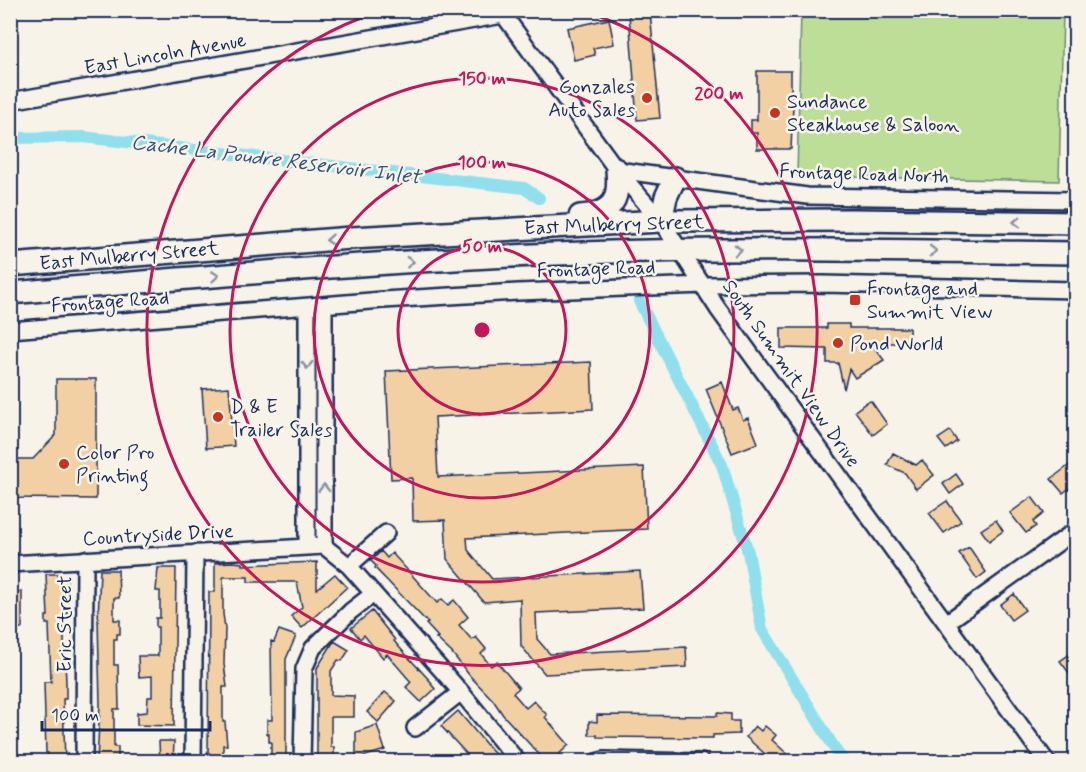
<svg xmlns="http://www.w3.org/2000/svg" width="1086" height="772" font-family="Mynerve,sans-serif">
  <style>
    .green { fill: #bdde97; stroke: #6c867a; stroke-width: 1.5 }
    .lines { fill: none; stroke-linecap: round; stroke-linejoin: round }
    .canal { stroke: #90dfed; stroke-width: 12 }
    .building { fill: #f2d0a3; stroke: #1b2f5e; stroke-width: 1.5 }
    .minor-casing { stroke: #1b2f5e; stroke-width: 20 }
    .highway-casing { stroke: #1b2f5e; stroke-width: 26 }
    .minor { stroke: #f7f3e8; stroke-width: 15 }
    .highway { stroke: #f7f3e8; stroke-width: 21 }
    .oneway { stroke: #8991a3 }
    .ring { fill: none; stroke: #c2185b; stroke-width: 3 }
    .poi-dot { fill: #c8321e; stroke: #f7f3e8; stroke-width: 2 }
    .labels { text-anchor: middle; stroke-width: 5; stroke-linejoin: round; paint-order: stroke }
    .street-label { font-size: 20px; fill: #1b2f5e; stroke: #f7f3e8 }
    .poi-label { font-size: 20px; fill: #1b2f5e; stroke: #f7f3e8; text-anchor: start }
    .water-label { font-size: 21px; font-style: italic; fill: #32527b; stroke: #f7f3e8 }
    .centre { fill: #c2185b; stroke: #f7f3e8; stroke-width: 3 }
    .ring-label { font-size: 18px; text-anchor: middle; font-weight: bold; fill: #c2185b; stroke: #f7f3e8; stroke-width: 5; stroke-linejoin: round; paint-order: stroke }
  </style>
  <rect width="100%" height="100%" fill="#f7f3e8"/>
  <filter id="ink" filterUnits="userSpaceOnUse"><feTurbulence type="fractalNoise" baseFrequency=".0167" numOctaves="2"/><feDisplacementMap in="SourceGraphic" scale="12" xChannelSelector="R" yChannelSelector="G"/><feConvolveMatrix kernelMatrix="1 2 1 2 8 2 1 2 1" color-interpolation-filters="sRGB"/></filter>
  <g filter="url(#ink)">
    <path class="green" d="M801,11H1063L1059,181L797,176Z"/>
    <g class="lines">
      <path class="canal" d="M10,138L83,137L524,188L539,198
        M639,301L722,465L748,552L762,629L838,754L845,762"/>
    </g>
    <path class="building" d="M650,12L660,118L637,120L629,14Z
      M609,19L614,44L593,48L595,55L574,60L567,28Z
      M757,71H791V106L793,105L791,149H757V133H751V120H757Z
      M827,324H849V328H909V343H871L884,360L855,378L849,369L844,389L838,363H827V349L781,348V328H827Z
      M591,362L593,409L435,417L438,477L644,467L647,529L467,538L468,550L492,579L640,571L643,608L536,613L537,639L550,654L686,647L687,667L545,674L521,646L520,599L484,602L447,559L445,520L413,521L412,478L391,479L386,371Z
      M56,379H96V499L10,498V459H33L56,435Z
      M722,382L733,410L738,408L743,420L748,418L758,443L732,453L706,389Z
      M229,387L234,446L206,448L202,389Z
      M871,401L887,424L873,435L855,411L867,402Z
      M950,431L957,441L946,449L938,439Z
      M893,453L916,465L922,460L934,475L916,489L905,473L887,465Z
      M1072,463L1076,469V483L1063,493L1051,479Z
      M956,474L963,484L950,494L943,484Z
      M1032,497L1044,513L1033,522L1036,526L1026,533L1010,513Z
      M947,501L961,521L944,533L929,513Z
      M996,520L1003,531L989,541L981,530Z
      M969,547L986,572L977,579L959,553Z
      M381,551L387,558L392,553L437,603L442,599L448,605L454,600L468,617L459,625L472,640L476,637L486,649L481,654L491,666L497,662L519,688L513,693L526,708L534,701L547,715L545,717L569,745L558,755L560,757L555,762H546L503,715L493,700L470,676L452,653L436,638L438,637L426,624L428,623L375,568L376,566L371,561Z
      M233,562L242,563V565L317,562V589L335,574L347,587L302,628L291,616L302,607L297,582H248V577H223V614L225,628L224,664L227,687H223V722H225L227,745H223V762H208L209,592H215V563Z
      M158,568H176L174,726L137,725V713L147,712L148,697H152V676L139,677L138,656H158V627H156V618H160V591H156Z
      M100,570H118L119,598H114V620H120V634H117V639H114V665H118L119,709H114V747H118V762H97L100,704L98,620Z
      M46,574H59V581H67V617H63L66,682V699H63L65,762H48V753H46L44,682H51L49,624H46V616H48Z
      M10,592H22V628H10Z
      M1014,594L1025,610L1011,620L1000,605Z
      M372,611L395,640L394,641L399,647L432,683L431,684L435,689L421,702L406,687L411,682L387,654L383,658L364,635L360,639L351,628Z
      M279,630L296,636L286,659V759L285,762H271V742H269V734H267V720H272L271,641L274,642Z
      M334,641L349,650L342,661L338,660L331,671V695L354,696V717H331V747H334V762H317V668Z
      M1076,650V682L1060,661Z
      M385,692L396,701L378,722L367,712Z
      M458,711L491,750L503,762H474L441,726Z
      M717,713L731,714V721H739V734L713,735V738L597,737V735H589V721L597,722V715L717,716Z
      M377,725L385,750L356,759V732Z
      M755,726L761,731L765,726L776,735L772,740L796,762H759L765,754L746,737Z
      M159,741H174L173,762H160Z"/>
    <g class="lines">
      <defs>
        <path id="minor" d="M500,10L617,170L661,221L718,309L1047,762
          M10,101L503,15
          M617,170L807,196L1076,200
          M324,306V546
          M307,307V546
          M10,330L383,300L518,292L704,285L823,284L1076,290
          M10,564L324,546L349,566L461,692L518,762
          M349,566L386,533
          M946,623L1076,530
          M415,728L461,692
          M84,762L85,559
          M193,762L195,553
          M302,762L304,669L313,648L351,611L373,594
          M596,762L604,760L701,762"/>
        <path id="highway" d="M580,216C613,213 620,201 617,170
          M661,221L666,197L675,178
          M10,265L351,238L661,221L851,220L1076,223
          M10,293C201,277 391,260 583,253C747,247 911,251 1076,253"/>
      </defs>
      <use href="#minor" class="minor-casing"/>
      <use href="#highway" class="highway-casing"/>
      <use href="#minor" class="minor"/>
      <use href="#highway" class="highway"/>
    </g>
    <defs><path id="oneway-chevron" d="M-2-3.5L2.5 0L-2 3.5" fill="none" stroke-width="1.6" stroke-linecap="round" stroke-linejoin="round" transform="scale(1.5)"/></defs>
    <g class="oneway">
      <use href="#oneway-chevron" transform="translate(1017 222) rotate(-179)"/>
      <use href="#oneway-chevron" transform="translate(330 240) rotate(176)"/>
      <use href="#oneway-chevron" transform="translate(738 250) rotate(-1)"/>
      <use href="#oneway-chevron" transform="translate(933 251) rotate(1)"/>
      <use href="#oneway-chevron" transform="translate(410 262) rotate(-3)"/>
      <use href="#oneway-chevron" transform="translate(215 276) rotate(-5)"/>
      <use href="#oneway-chevron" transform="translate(307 365) rotate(90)"/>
      <use href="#oneway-chevron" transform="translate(324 488) rotate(-90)"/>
    </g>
  </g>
  <g class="ring">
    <circle cx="482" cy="330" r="84"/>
    <circle cx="482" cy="330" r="168"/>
    <circle cx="482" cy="330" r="252"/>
    <path d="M583 11A335 335 0 1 1 381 11"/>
  </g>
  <g class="poi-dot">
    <circle cx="647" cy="98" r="6"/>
    <circle cx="775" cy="113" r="6"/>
    <rect x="849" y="294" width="12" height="12" rx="3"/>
    <circle cx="838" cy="343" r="6"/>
    <circle cx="218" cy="417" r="6"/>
    <circle cx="64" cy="464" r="6"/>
  </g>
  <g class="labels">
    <g class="street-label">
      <text transform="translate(165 53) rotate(-10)" y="7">East Lincoln Avenue</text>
      <text transform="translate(864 173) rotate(2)" y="7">Frontage Road North</text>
      <text transform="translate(614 224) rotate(-2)" y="7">East Mulberry Street</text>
      <text transform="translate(129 255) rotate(-5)" y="7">East Mulberry Street</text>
      <text transform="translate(596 268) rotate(-2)" y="7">Frontage Road</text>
      <text transform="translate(110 301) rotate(-4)" y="7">Frontage Road</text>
      <text transform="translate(792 373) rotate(55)" y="7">South Summit View Drive</text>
      <text transform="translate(158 534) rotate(-3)" y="7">Countryside Drive</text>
      <text transform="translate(64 624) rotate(-90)" y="7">Eric Street</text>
    </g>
    <g class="poi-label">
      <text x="635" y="93" text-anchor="end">Gonzales<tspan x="635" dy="23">Auto Sales</tspan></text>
      <text x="787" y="108">Sundance<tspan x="787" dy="23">Steakhouse &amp; Saloon</tspan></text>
      <text x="867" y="295">Frontage and<tspan x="867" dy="23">Summit View</tspan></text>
      <text x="850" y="350">Pond World</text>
      <text x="230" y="413">D &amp; E<tspan x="230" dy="23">Trailer Sales</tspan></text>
      <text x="76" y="459">Color Pro<tspan x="76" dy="23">Printing</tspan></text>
    </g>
    <g class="water-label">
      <text transform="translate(276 159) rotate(7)" y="7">Cache La Poudre Reservoir Inlet</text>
    </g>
  </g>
  <circle cx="482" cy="330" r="9" class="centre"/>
  <g class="ring-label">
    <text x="482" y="84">150 m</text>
    <text x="719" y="99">200 m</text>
    <text x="482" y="168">100 m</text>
    <text x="482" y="252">50 m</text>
  </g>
  <rect width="1086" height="772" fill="none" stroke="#f7f3e8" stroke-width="36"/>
  <rect x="18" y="18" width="1050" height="736" fill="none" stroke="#1b2f5e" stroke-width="2" filter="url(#ink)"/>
  <path d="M42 721v9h168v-9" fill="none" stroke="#1b2f5e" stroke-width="3"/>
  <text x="51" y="721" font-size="18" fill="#1b2f5e" stroke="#f7f3e8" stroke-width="4.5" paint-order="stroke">100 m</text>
</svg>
